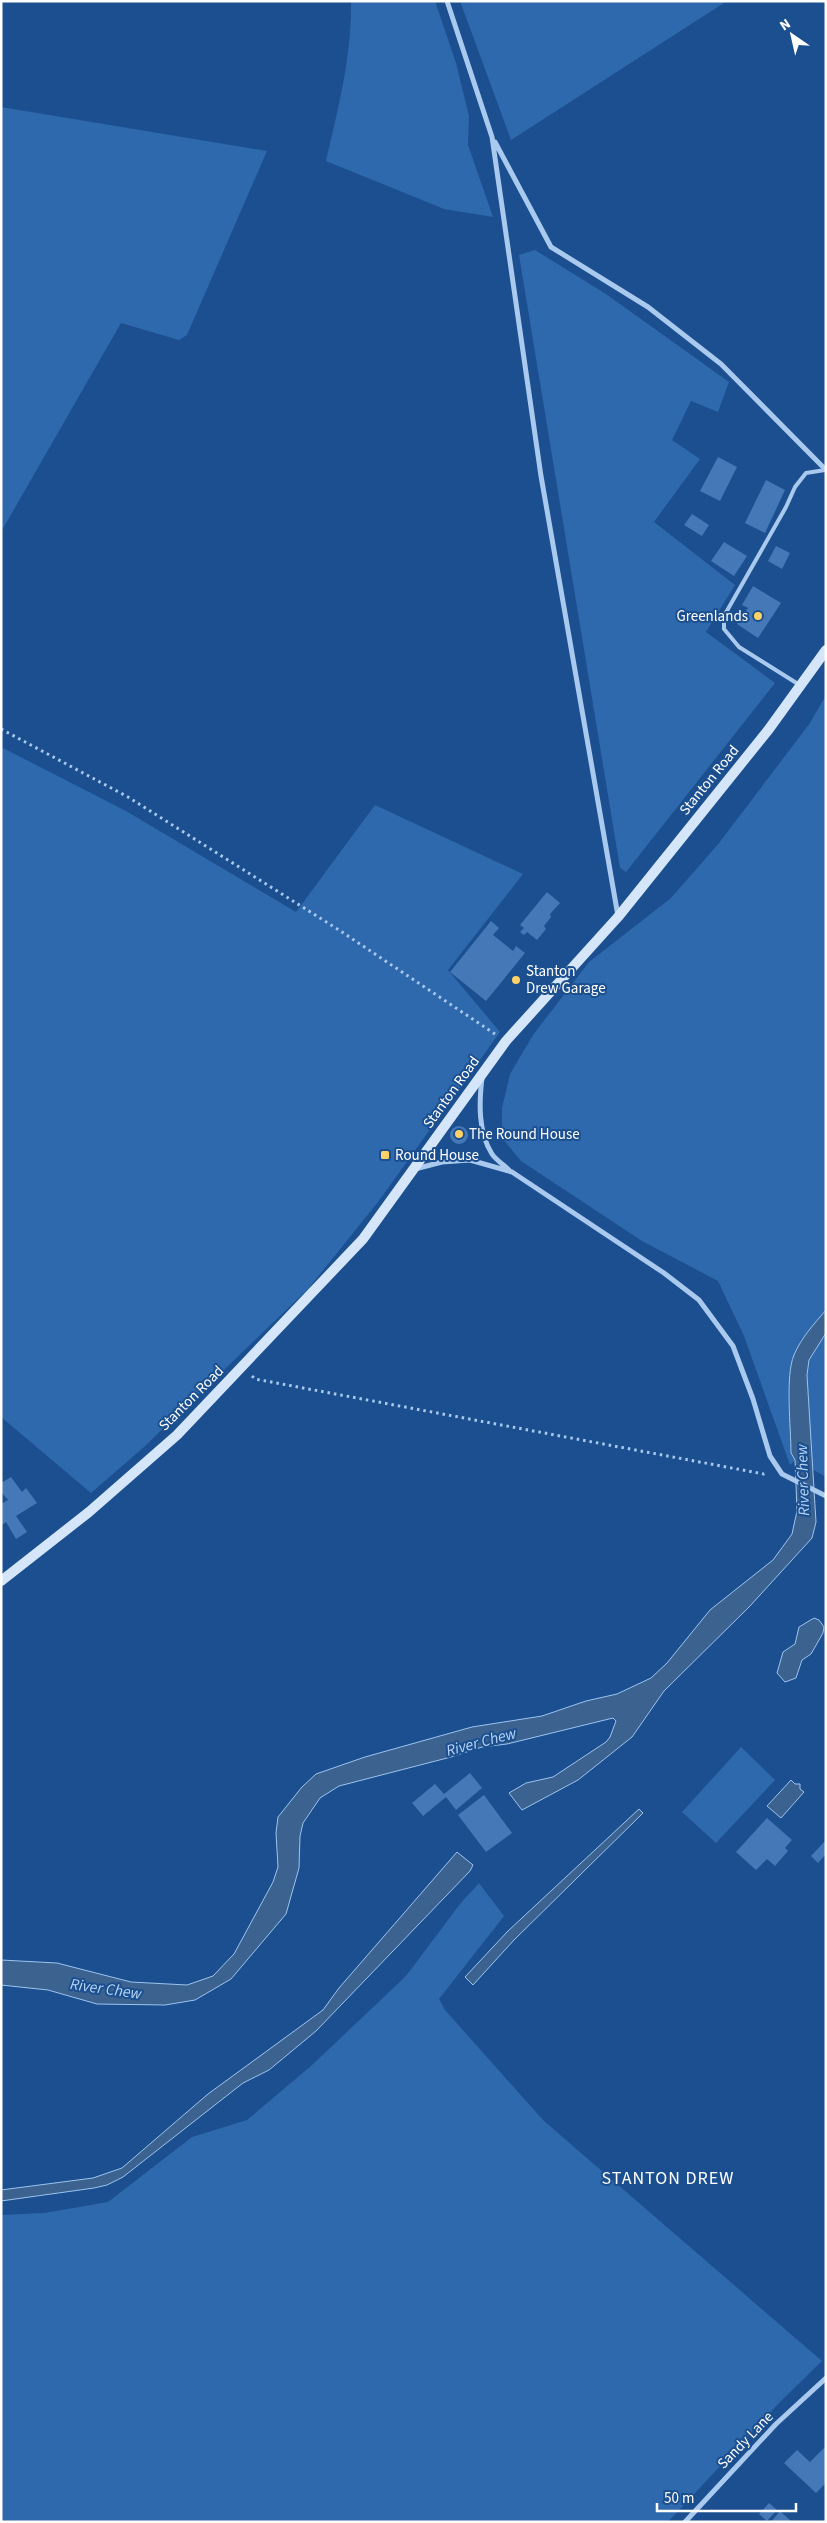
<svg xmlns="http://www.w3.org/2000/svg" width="827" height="2523" font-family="'Source Sans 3',sans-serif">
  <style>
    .green { fill: #2e69ad }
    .water { fill: #3c6290; stroke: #9cc4f0 }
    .building { fill: #4478b7 }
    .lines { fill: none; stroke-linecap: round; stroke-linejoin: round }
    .path { stroke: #a9c9ee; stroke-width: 3; stroke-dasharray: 2.5 4; stroke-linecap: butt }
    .lane { stroke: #a9c9ee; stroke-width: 4 }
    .street { stroke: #a9c9ee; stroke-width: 5 }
    .secondary { stroke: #d6e6fa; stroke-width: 10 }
    .poi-dot { fill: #ffd166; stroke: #1b4f8f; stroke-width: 2 }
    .labels { text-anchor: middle; stroke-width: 4; stroke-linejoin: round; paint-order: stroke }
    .poi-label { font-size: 15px; fill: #fff; stroke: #1b4f8f; text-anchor: start }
    .street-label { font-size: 15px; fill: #fff; stroke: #1b4f8f }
    .water-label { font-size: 16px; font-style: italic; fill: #b5d3f5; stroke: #1b4f8f }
    .quarter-label { font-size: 18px; letter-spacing: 1px; fill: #fff; stroke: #1b4f8f }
  </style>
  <rect width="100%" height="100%" fill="#1b4f8f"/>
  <path class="green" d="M351,1H435L456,63L469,116L468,145L493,217L444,209L326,161C338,109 352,55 351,1Z
    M460,1H727L511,140Z
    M1,107L267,151L187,335L179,340L121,323L1,532Z
    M535,250L606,294L729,382L718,412L691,401L672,440L700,459L654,522L735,585L706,632L775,683L626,872L620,868L519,255Z
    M826,695V1310L801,1340L790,1372L791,1452L795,1460L790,1465L744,1336L718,1281L642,1241L521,1161L502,1138V1108L510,1074L533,1035L589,962L671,898L692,874L719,843L810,723Z
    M1,747L126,811L296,912L375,805L523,874L448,970L500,1032L378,1202L308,1289L144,1447L91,1493L1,1417Z
    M826,1333V1477L812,1469L807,1375L809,1360Z
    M741,1747L775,1780L716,1843L682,1812Z
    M479,1883L504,1916L439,1999L445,2010L544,2121L822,2361L778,2404L668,2522H1V2215L44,2213L108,2202L192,2137L247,2120L311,2066L406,1976L460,1904Z"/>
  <path class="water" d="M826,1310V1333L809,1360L807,1375L816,1522L812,1538L750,1606L664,1691L632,1737L578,1780L522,1810L509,1793L526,1783L553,1777L606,1742L610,1737L616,1721L613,1718L507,1744L482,1747L451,1757L339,1786L320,1798L303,1823L300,1836L299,1868L286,1914L231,1979L195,2000L165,2005L97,2004L48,1990L1,1985V1960L57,1963L131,1982L187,1985L213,1976L234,1954L273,1882L278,1867L276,1833L278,1817L302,1787L316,1774L365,1757L472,1727L542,1716L586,1701L617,1694L651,1678L667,1663L710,1610L773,1560L792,1534L797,1511L795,1460L791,1453C791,1428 785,1376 794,1355C801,1338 814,1324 826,1310Z
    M814,1618L819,1620L824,1627L823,1633L811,1654L802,1660L796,1678L785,1682L777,1673L783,1652L795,1644L799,1627Z
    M791,1780L795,1784H800V1789L804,1792L781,1818L767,1806Z
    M639,1809L643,1813L514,1940L473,1985L465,1977L508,1931Z
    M457,1852L473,1865L470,1871L316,2031L269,2070L243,2083L123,2177L107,2185L94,2188L1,2201V2190L93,2178L122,2168L208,2094L323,2010L339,1988Z"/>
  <path class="building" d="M718,457L737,467L720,501L700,491Z
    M766,480L785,490L765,533L745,523Z
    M692,514L709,525L702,536L684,525Z
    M724,542L747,556L734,576L711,561Z
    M776,546L790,553L782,569L768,561Z
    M753,586L781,603L758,638L737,624L748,608L742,605Z
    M547,892L560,903L550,914L551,917L544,926L546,929L537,940L527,932L524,935L520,932L524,928L520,925Z
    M491,921L499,928L493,935L513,951L516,946L525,953L486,1001L450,972Z
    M450 1135a9 9 0 1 1 18 0a9 9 0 1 1-18 0Z
    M11,1477L22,1492L26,1488L37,1503L16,1516L27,1532L16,1539L6,1522L1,1526V1504L8,1500L1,1492V1483Z
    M470,1773L482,1788L456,1810L446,1797L423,1816L412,1803L435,1784L444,1794Z
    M484,1795L512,1833L486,1852L458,1815Z
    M767,1818L792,1840L785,1848L788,1851L775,1866L767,1859L756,1870L736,1852Z
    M826,1840V1854L818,1863L811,1856Z
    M826,2446V2483L816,2493L784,2463L797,2450L810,2462Z
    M769,2503L777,2510L767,2521L759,2514Z
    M780,2511L792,2522H771Z"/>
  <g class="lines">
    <path class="path" d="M1,729L128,797L339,930L495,1034
      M252,1376L255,1379L764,1474L768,1472"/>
    <path class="lane" d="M798,684L739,647L724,629V616L786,507L795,487L806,473L825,470"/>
    <path class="street" d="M447,1L492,137L541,476L618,916
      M495,142L551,247L648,307L721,364L826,470
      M482,1078C479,1103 478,1132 492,1154C496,1160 504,1165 509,1170
      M415,1169L442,1162L470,1160L512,1172L664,1273L699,1300L733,1346L753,1399L770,1456L782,1474L826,1496
      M685,2522L776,2424L826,2378"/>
    <path class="secondary" d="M1,1581L89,1512L177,1435L363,1239L506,1041L618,917L769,729L826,650"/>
  </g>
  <g class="poi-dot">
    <circle cx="758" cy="616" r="5"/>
    <circle cx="516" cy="980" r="5"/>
    <circle cx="459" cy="1134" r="5"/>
    <rect x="380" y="1150" width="10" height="10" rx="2.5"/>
  </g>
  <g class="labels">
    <g class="poi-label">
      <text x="748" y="621" text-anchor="end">Greenlands</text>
      <text x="526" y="976">Stanton<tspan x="526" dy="17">Drew Garage</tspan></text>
      <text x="469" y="1139">The Round House</text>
      <text x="395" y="1160">Round House</text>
    </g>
    <g class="street-label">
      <text transform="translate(709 780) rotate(-51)" y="5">Stanton Road</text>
      <text transform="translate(451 1092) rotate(-54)" y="5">Stanton Road</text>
      <text transform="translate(191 1398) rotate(-45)" y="5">Stanton Road</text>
      <text transform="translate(745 2440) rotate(-46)" y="5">Sandy Lane</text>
    </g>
    <g class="water-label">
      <text transform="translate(802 1480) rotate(-92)" y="6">River Chew</text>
      <text transform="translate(481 1741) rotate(-15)" y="6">River Chew</text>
      <text transform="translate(106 1988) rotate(8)" y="6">River Chew</text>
    </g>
    <g class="quarter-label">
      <text x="668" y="2184">STANTON DREW</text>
    </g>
  </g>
  <rect width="827" height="2523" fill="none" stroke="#ffffff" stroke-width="5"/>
  <g transform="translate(792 35) rotate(326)" stroke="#1b4f8f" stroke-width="4" paint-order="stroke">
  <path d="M0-4L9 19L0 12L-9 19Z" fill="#ffffff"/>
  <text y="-8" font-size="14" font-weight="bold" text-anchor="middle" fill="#ffffff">N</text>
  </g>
  <path d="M657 2503v8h139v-8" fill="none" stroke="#ffffff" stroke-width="2.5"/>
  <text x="664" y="2503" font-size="15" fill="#ffffff" stroke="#1b4f8f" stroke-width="4" paint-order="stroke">50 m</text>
</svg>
